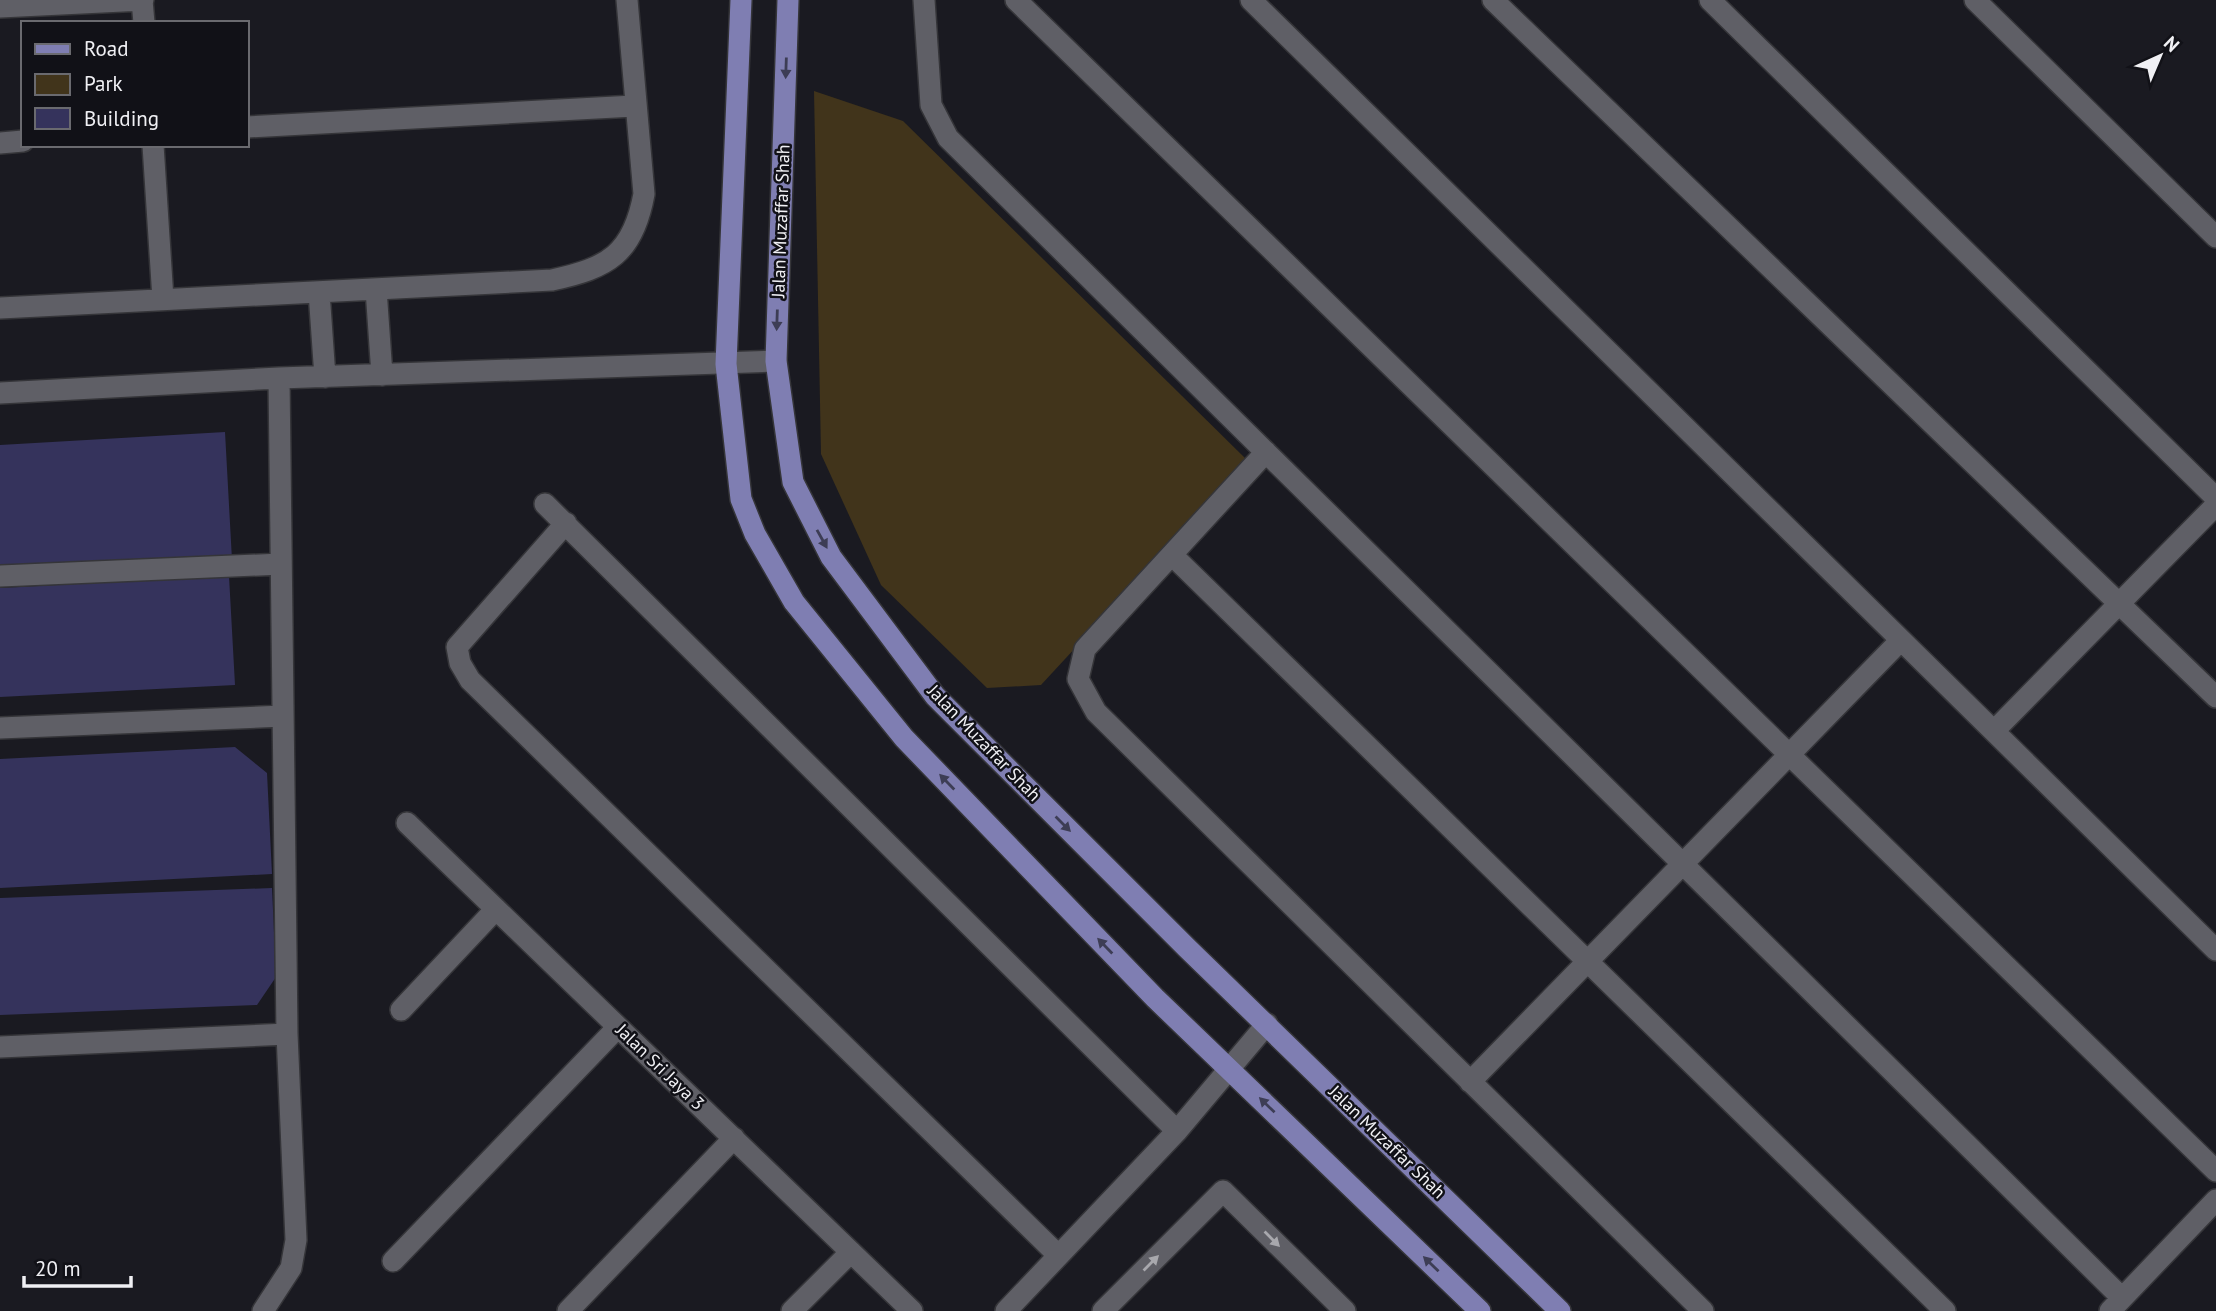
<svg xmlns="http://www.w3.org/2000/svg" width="2216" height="1311" font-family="'PT Sans',sans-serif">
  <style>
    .green { fill: #41341b }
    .building { fill: #35335c }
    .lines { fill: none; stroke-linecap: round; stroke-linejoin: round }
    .minor-casing { stroke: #353539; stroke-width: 24 }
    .major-casing { stroke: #353539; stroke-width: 24 }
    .minor { stroke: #5f5f66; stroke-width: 21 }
    .major { stroke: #7f7eb2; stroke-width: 21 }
    .oneway { fill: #3d3d55 }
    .oneway2 { fill: #a8a8ad }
    .labels { text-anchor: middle; stroke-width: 5; stroke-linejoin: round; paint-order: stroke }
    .street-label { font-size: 18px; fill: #f0f0f4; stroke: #111117 }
  </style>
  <rect width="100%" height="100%" fill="#1a1a21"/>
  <path class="green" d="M814,91L903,121L1248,461L1041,685L987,688L881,585L821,454Z"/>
  <path class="building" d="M225,432L232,560L0,572V445Z
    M229,576L235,685L0,697V588Z
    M235,747L267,773L272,874L0,888V759Z
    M272,888L276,977L257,1005L0,1015V898Z"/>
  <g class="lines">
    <defs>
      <path id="minor" d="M142,0L144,23
        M924,0L931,105L948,138L2122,1298
        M1016,0L2216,1171
        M1251,0L2216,950
        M1493,0L2216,697
        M1710,0L2216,498
        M1975,0L2216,237
        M0,7L143,0
        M247,127L634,106
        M0,143L23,141
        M153,145L163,299
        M376,289L382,375
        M319,292L325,377
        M0,308L552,280C608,268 633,254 644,194L627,0
        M0,393L279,378L776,361
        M1266,452L1085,649L1078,679L1096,712L1703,1311
        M545,504L1177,1131
        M566,523L457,647L460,663L470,680L1058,1255
        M1172,555L1945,1311
        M0,576L281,564
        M0,728L283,716
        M1994,731L2216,505
        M407,823L912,1311
        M401,1010L496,909
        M0,1047L287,1034
        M1470,1082L1901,640
        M393,1261L618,1027
        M263,1311L291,1268L296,1240L287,1034L279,378
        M568,1311L734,1138
        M792,1311L851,1252
        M1006,1311L1177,1131L1267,1024
        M1103,1311L1223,1191L1345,1311
        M2110,1311L2216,1200"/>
      <path id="major" d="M741,0L726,364L741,499L755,534L794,602L904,738L1155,998L1480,1311
        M788,0L776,361L793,482L831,557L935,696L1187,948L1560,1311"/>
    </defs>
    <use href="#minor" class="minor-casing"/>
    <use href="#major" class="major-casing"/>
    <use href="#minor" class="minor"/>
    <use href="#major" class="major"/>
  </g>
  <defs><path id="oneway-solid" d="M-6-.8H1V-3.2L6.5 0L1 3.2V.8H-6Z" transform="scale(1.75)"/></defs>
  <g class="oneway">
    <use href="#oneway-solid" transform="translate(786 68) rotate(92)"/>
    <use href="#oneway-solid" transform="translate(777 320) rotate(92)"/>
    <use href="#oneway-solid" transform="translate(822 539) rotate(61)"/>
    <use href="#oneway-solid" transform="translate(947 782) rotate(-134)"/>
    <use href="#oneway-solid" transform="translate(1063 824) rotate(45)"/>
    <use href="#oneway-solid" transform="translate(1105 946) rotate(-134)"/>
    <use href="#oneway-solid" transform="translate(1267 1105) rotate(-136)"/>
    <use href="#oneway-solid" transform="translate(1431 1264) rotate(-136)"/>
  </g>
  <g class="oneway2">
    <use href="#oneway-solid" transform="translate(1272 1239) rotate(45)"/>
    <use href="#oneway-solid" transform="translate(1151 1263) rotate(-45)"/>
  </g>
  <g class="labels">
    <g class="street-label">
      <text transform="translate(781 221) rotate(-88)" y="6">Jalan Muzaffar Shah</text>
      <text transform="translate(984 743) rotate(46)" y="6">Jalan Muzaffar Shah</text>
      <text transform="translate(660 1067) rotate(44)" y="6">Jalan Sri Jaya 3</text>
      <text transform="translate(1387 1142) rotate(44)" y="6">Jalan Muzaffar Shah</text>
    </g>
  </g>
  <rect x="21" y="21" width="228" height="126" fill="#111117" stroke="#6a6a6f" stroke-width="2"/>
  <rect x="35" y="44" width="35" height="10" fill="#7f7eb2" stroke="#6a6a6f" stroke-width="2"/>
  <text x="84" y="56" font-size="21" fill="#f0f0f4">Road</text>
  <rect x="35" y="74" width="35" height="21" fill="#41341b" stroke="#6a6a6f" stroke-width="2"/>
  <text x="84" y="91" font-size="21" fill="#f0f0f4">Park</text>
  <rect x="35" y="108" width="35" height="21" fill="#35335c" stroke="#6a6a6f" stroke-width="2"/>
  <text x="84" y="126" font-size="21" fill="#f0f0f4">Building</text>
  <g transform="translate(2160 56) rotate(44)" stroke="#111117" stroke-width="5" paint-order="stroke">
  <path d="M0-5L12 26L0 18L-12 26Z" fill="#f0f0f4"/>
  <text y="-10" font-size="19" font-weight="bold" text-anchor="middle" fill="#f0f0f4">N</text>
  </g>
  <path d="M24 1276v10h107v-10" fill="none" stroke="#f0f0f4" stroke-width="3.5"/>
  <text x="35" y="1276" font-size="21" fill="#f0f0f4" stroke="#111117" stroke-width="5" paint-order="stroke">20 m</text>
</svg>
